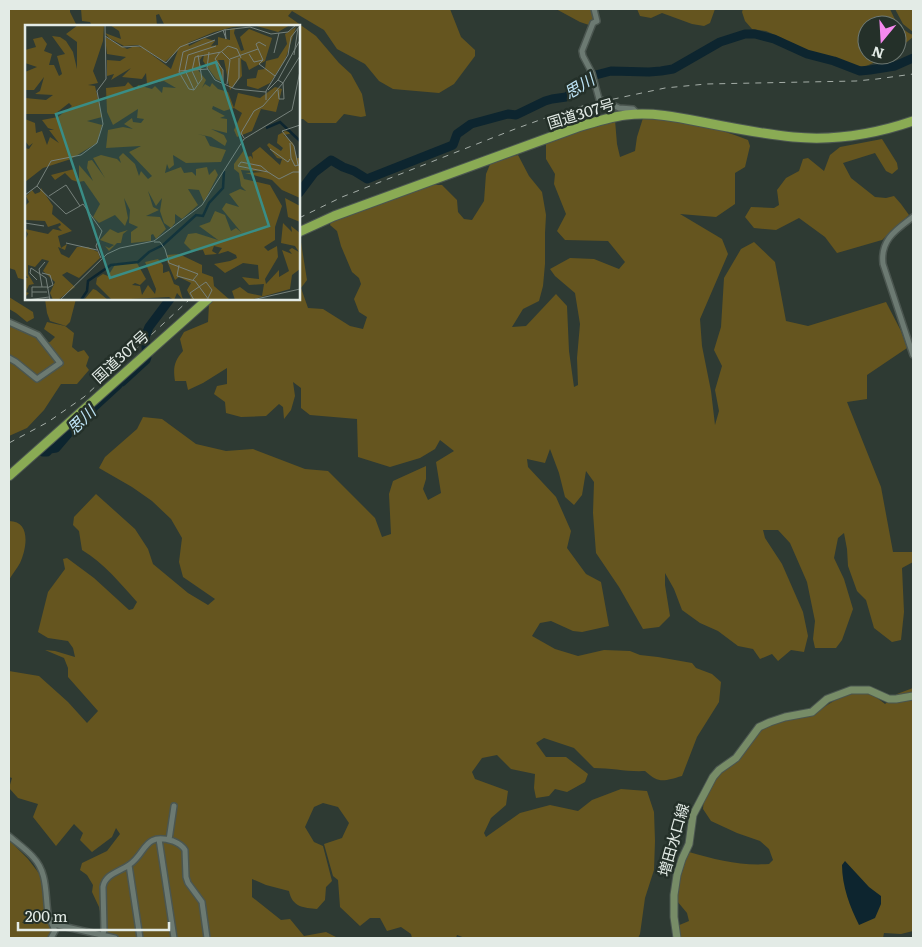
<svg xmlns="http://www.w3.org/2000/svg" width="922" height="947" font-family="Literata,'Noto Sans JP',serif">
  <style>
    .green { fill: #65551f }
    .water { fill: #0d252f }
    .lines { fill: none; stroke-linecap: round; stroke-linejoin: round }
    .river { stroke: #0d252f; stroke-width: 9 }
    .minor-casing { stroke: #4b5650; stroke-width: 8 }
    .secondary-casing { stroke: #4b5650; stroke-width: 9 }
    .trunk-casing { stroke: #4b5650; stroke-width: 11 }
    .minor { stroke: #6c7a72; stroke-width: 5 }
    .secondary { stroke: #778c67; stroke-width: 7 }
    .trunk { stroke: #8aab54; stroke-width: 9 }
    .rail { stroke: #a4ada7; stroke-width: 1; stroke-dasharray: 6 6; stroke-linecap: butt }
    .labels { text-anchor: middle; stroke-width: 5; stroke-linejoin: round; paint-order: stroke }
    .street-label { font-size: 15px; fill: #e3ebe6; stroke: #243029 }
    .water-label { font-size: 16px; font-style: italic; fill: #bde3f5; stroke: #243029 }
    .inset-river { fill: none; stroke: #0d252f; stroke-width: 2.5 }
    .inset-road { fill: none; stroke: #76817b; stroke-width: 1 }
    .view { fill: #398d86; fill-opacity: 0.15; stroke: #398d86; stroke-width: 2.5 }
    .inset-edge { fill: none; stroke: #e3ebe6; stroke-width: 2.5 }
  </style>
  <rect width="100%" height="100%" fill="#2e3a33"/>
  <path class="green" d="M9,9H70V12L77,26H26V280L18,278L15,270L9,268Z
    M81,9H450L461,37L475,50V56L454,84L439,93L393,89L379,81L365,64L337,49L324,30L292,11L288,16L316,36L339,63L351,74L362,94L366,116L361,117L344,114L336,123H308L303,119H300L299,122V26H165L159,14L156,15L157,26H92L90,22L82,21Z
    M556,9H594L593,20L589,25L580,22Z
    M637,9H715L710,23L704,26L692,24L662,13L651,18L640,16Z
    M743,9H890C895,21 901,30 913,35V37L897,50V25H867V55H891L864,67L851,65L827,56L805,52L782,38L766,31L752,29L745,21L742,12Z
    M895,9H913V32L903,24Z
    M643,118C678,121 715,126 748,140L750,146L745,167L735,173V204L716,217L680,214L722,239L728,254L700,319L702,346L711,391L715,425L719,411L715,390L722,366L714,350L721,327L724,278L741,249L754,242L775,262L786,321L808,326L886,302L901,331L907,348L867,375V399L847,402L881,487L893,552H913V562L902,568L904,612L901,640L892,642L874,628L866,600L857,591L848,566L847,549L844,533L838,538L834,558L844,579L853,609L842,640L836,648H815L813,639L815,621L807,582L790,543L778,530H763L765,538L782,564L803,612L808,636L804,652L791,650L778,661L772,654L760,659L753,649L738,646L718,631L700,623L682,610L674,589L665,573V585L670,616L659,627L643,629L619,587L596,553L593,513L594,482L586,471L582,495L574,505L565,497L559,473L550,449L545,463L527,459L528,467L556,497L571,531L567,548L586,574L601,582L609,626L582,632L573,631L551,621L540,623L532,636L555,649L578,656L604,650L630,651L640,655L658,657L692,663L696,668L712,674L721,682L719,702L697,737L682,776C664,781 659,784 645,771C627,772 612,768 594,768L574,748L544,738L536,743L546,757H566L588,774L585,782L567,792L555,789L549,796L536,798L534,788L535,774L511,769L497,755L482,758L472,772L475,779L508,791L506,805L491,818L484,833L486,837L520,813L550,805L578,811L592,800L621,789L647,791L654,812L655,841L654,870L645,898L640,934L638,938H465L457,935L456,938H412L411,934L401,927L387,931L380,918H370L360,926L340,907L338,880L333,876L324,844L342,838L349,823L338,807L323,803L314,807L305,827L314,842L323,846L332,881L326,887L325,900L317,909C304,908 292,907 289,891L266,885L252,879V897L281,920L290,919L304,936L326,932L338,938H106L99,907L92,892L93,885L87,875L80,870L82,863L107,851L120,834L116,828L112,837L92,852L80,840L83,833L74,824L56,846L33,817L38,804L18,798L9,788L12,778L9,777V671L39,676L68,702L87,723L98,711L68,677V668L64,658L45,650L55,651L75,657L73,648L68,641L48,638L38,632L48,592L65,569L63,559L67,558L94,578L129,610L133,609L137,602C120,583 104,563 82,550L79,531L73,525L74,517L96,494L135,529L148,549L153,564L188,593L208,605L215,599L183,577L179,562L182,538L171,519L152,501L132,487L99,468L105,457L137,429L143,417L162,419L196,444L226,451L253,449L305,469L328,471L375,518L382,537L391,534L389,494L393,481L426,466V479L423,489L428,500L441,493L436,462L454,451L440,440L435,449L420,458L390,467L358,457L357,419L310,415L301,408V388L293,382L295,396L291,410L284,419L283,407L279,404L266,416L241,417L226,413L225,402L214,394L217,386L227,384V368L203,383L188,390L186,381H175C173,368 174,361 183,351L180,339L184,332L208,322L209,304L214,299H299V236H300L307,280L301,288L308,308L323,309L350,326L363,329L367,317L359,312L354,299L361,284L359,278L352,272L341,246L337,231L330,225L332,219L429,185H442L457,200L458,212L464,219L472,220L484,201L486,174L491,162L518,155L529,176L542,192L546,215L545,233V264L543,286L539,301L523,309L512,327L526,326L556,294L567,306L569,351L574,387L578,385L577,358L580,324L575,293L555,276L550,269L570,258L594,259L619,269L625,262L608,241L565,240L557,231L566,214L554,184L555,174L546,159V143L588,126L615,120L617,144L620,157L635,151L637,137Z
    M882,139L897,163L898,169L892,174L886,171L875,153L843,163L851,178L875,197L886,198L894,196L901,204L909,215L882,240L837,253L825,237L799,218L776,230L754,228L745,217L751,207L774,208L779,205L777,190L786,178L799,171L803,159L808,158L824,171L830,155L840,147Z
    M9,297L33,312L34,318L27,322L16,313L9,309Z
    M45,299H76L70,322L66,326L50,321L47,313Z
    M47,322L65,326L74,333L72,347L78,352L84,350L89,357L86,366L89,370L77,384H61L44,410L27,428L9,436V324L34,335L44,343L50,342L55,337L44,329Z
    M9,521C31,521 27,548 20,563C17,569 12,574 9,580Z
    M913,688V931L901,934L884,933L883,938H679L677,926L689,921L687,913L677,901C678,884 680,867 689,852C716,860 741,866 769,864L773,860L769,849L760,841L737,833L711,821L703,809L705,787L761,729L774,723L819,710L842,696L859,692L872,694L885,704L897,694Z
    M9,840L28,859L41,876L46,896L47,919L53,930V938H9Z"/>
  <path class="water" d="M845,861L869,887L881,896V904L875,918L859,925C850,907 842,886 842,865Z"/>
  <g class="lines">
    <path class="river" d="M299,193L314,173L331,160L343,167L354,171L367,179L453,145L457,134L471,124L508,114L516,115L545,101L552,99L566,97L582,85L588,77L611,71L649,72L661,71L673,69L720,42L745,34H755L774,39L807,54L834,61L860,71L870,70L895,66L913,58
      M122,382L146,360L147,357L145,337L149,327L170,299
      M43,452H47L50,449L56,448L68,434L69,430L118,385"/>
    <defs>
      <path id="minor" d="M594,9L597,21L593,23L582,51L583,56L592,73L599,99L619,108L633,109L638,114
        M913,217C896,230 880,240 883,264L913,355
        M9,322L38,335L60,363L37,379L16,362L9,358
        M9,836C17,843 26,849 33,857C48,873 45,893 48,913C49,919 53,925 55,931L51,938
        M159,839L174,938
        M169,840L174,806
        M129,865L140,938
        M53,924L115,938
        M102,938L104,930L103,887C105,874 119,872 129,865C147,853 143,832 173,841C178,843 182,845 185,850L186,877L188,883L202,902L207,938"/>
      <path id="secondary" d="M677,938L674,917V895L677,875L682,859L689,844L693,815L713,777L719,770L736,758L759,727L770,722L785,717L812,712L827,699L851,690H869L889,699H896L913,696"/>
      <path id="trunk" d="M299,232L334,216L578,127C594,122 610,117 626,115C652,112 677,117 702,122C732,128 763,134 793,137C834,141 875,134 913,121
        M9,476L208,299"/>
    </defs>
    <use href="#minor" class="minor-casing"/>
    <use href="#secondary" class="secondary-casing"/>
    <use href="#trunk" class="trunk-casing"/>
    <use href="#minor" class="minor"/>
    <use href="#secondary" class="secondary"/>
    <use href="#trunk" class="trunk"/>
    <path class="rail" d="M299,218L342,197L515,129L559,113L586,105L665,88L706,84L856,81L877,79L913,74
      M9,443L48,422L84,397L190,299"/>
  </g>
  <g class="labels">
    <g class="street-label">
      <text transform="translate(581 114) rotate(-17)" y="5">国道307号</text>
      <text transform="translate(121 357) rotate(-42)" y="5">国道307号</text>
      <text transform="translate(674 840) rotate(-74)" y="5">増田水口線</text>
    </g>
    <g class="water-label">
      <text transform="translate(579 86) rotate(-31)" y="6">思川</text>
      <text transform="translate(81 420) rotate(-44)" y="6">思川</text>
    </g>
  </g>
  <g transform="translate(25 25)">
    <rect width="275" height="275" fill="#2e3a33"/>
    <path d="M53,0H79L78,16L68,46L73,58L63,60L70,61L77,92L62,96L77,100L72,118L46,134L18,143L0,157V123L4,124L8,118L4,121L0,116V94L10,98L11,108L17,106L22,120L25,112L34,118L24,105H29L23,103L17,95L33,92L47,81L44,78L30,89H0V73L21,75L28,70L10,69L15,66L19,52L9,65H0V47L12,42L0,38V25L11,22L8,14L17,12L22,19L19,26L27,29L24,40H29L34,51L37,49L32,31L40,29L27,11L35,12L41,16L48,27L52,44V17L41,9ZM85,0H226L208,2L189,7L163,18L164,21L180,13L190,16L186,21L193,20V12L205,15V4L210,3L209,8L216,26L219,25L215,12L224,4L247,13L240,36L224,45L221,37L216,34L217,51L205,65L199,35H193L198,46V57L191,54L183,43L178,36L179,29L174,36L177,44L173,45L181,55L177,63L180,59L185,62L187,58L193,64L203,67L209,83L213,68L235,73L250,62L257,64L251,87L236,84L227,106L212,112L209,105L217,88L209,83L199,86L188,81L187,84L200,91L195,93L202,94V108L186,104L199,110L202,116L200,121L186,112L173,109L180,111L185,121L201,125L196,137L161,138L148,130L149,140L144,144L142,139L140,148L156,142L159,148L167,147L171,151V144L182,142L184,150L190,144L193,150L179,177L174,165L163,164L173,180L157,194L150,189V198L146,203L139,198L135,186L137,173L131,181L123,166L128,182L134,185L121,191L135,192L141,204L131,214L128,209L126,210V216L106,218V207L113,202L104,198L105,185L99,173L103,193L100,201L90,190L74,198L68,192L75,179L59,156L53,157L47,155L40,148L30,155L26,150L49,144L54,155V140L68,156L62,143L63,136L67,135L80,153L68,133L76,130L92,134L96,138L94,132L98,128L110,139L114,151L116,146L123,154L127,151L104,127L116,121L81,123L83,105L98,102L108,104L99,99L107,93L108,97L116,98L119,94L112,93L113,84L88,100L82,87L81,63L100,61L103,57L111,65L113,60L127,64L130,61L137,68L138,62L151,63L139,56L122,59L121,48L117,54L97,52L106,43L86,55L89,49L82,51V35L95,36L101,32L82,29L80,12L102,24L110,21L118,23L146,44L153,25L140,37L113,20L99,21L84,13L80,8L96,14L94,6ZM228,0H265L253,7ZM271,2L260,35L245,58L233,64L222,61V54L231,53L233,45L240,44L241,36L253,33L262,19L260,9ZM260,106L268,108L259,110L268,118L272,133H275V173L257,165L247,155L220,148L240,147L216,145L219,154L245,160L257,181L250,202V215L239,222L243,226L252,221L253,232L240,254L241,259L254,245V252L264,246L257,225L267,229L264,225L267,223L274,227L270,221L256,218L258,198L267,207L266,201L275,208V244L267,250L265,264L225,275H210L207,266L215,262L223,268L237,271L239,259L224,260L217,252L234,254L233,240L218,238L200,248L189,239L205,236L212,233L211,230L203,226L193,229L197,223L189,221L187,226L192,229L180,230L178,225L167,226L159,218L163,209L171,208L193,215L174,201L185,197L190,186L200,190L206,206L211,203L216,207L197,184L201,178L214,182L204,169L215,164L221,166L216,161L214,148L209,144V139L219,125L222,132L226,131L228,134L227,128L235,122L255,140L257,134L252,133L242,120L244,118L256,126L258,123L252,118L253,110ZM16,163L28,181L27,189L47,206L33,211L36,223L42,219L40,225L33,222L36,229L44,233L52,222H63L73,227L75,233L54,253L42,247L37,250L50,262L33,275H28L25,268L30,257L18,246L24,236L17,234L10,242L3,240V249L9,259L4,260L1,267L4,268L0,272V253H3L0,249V215L3,209L0,204L23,209L28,204L37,206L33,202L36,200L35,198L23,202L20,196L1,195L0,181L4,177L1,171L7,165L10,169L15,167ZM260,173L275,181V197L263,192ZM85,204L93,208L103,205L98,209L96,218H92L84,226L80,221L84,223L89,220L75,215ZM154,229L177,240V248L188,252L189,261L205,275H167L162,265L166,258L154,252L150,255L142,236V230ZM133,234L138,240V248L144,246L149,259L154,261L158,275L152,268L149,275L144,272L87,275L71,259L72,253L78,249L83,251L91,238H112L121,254L115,260L110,258L107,260L115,261L117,270L123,260L130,269L131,264L120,237ZM68,264L71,265L83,275H59Z" fill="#65551f"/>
    <path class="inset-river" d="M241,103L255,97L275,116M56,275L62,266L63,256L86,240L113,237L124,227L138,220L171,190L178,191L184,178L198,163L199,146"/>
    <path class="inset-road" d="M198,5L201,14L200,4M80,11L97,22L115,21L141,38L155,22L199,5L225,2L246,9L263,7L271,0M184,27L182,43L190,55L210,64L241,67M195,27L190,34L198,45V58M197,27L205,35L202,59M249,28L254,8M224,29L229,37L238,35L231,19L234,17L241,21M269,30L273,3M205,34L233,24M238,35L234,39L250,51M154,46L183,44M173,59L167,46L170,32L196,27L203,21L212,24L216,33M207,63L214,53V33M169,65L164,64L154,47L158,27L190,15M169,65L160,45L163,30L191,21M169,65L177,54L173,30M243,65L253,55L275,15M253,65L254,74H259L258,58L253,55M241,75V66L263,30L266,12L274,2M219,113L216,108L229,86L238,81L258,58L275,31M265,118L266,133L270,141L274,140M245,124L263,137L265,134M273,140L269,121L257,106L275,100M243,147L236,141L216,137L213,141L243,147L254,154L268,147H275M12,161L41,189L55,181M0,170L12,161L26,136L56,130L72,118L78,99L72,66L81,54L80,0M24,171L41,160L55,181L58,179L77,206L71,221L76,233M0,198L19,201M129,217H135L140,224L144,238L173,249L168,255M41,218L72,225M154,240L152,251L170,256L184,275M17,248L25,250L28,260L22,263M12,255L5,248L6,243L21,253L25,275M17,262L14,244L20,237M7,267H22M7,272V262H22M2,275L24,272M35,275L82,229L95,223L129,216L177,180L219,114L267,85L275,46M169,275L165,268L181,257L187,265L183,273M227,275L275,264"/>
    <path class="view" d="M191,37L244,201L85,253L31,89Z"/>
    <rect width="275" height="275" class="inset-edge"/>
  </g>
  <rect width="922" height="947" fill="none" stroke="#e3ebe6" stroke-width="20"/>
  <g transform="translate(882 40) rotate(198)"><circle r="24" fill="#243029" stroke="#707b75"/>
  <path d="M0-4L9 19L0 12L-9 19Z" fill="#f589ee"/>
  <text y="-8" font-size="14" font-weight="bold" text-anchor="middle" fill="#e3ebe6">N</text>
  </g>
  <path d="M18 922v8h151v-8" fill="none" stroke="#e3ebe6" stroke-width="2.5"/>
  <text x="25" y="922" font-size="15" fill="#e3ebe6" stroke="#243029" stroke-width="4" paint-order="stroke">200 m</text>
</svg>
